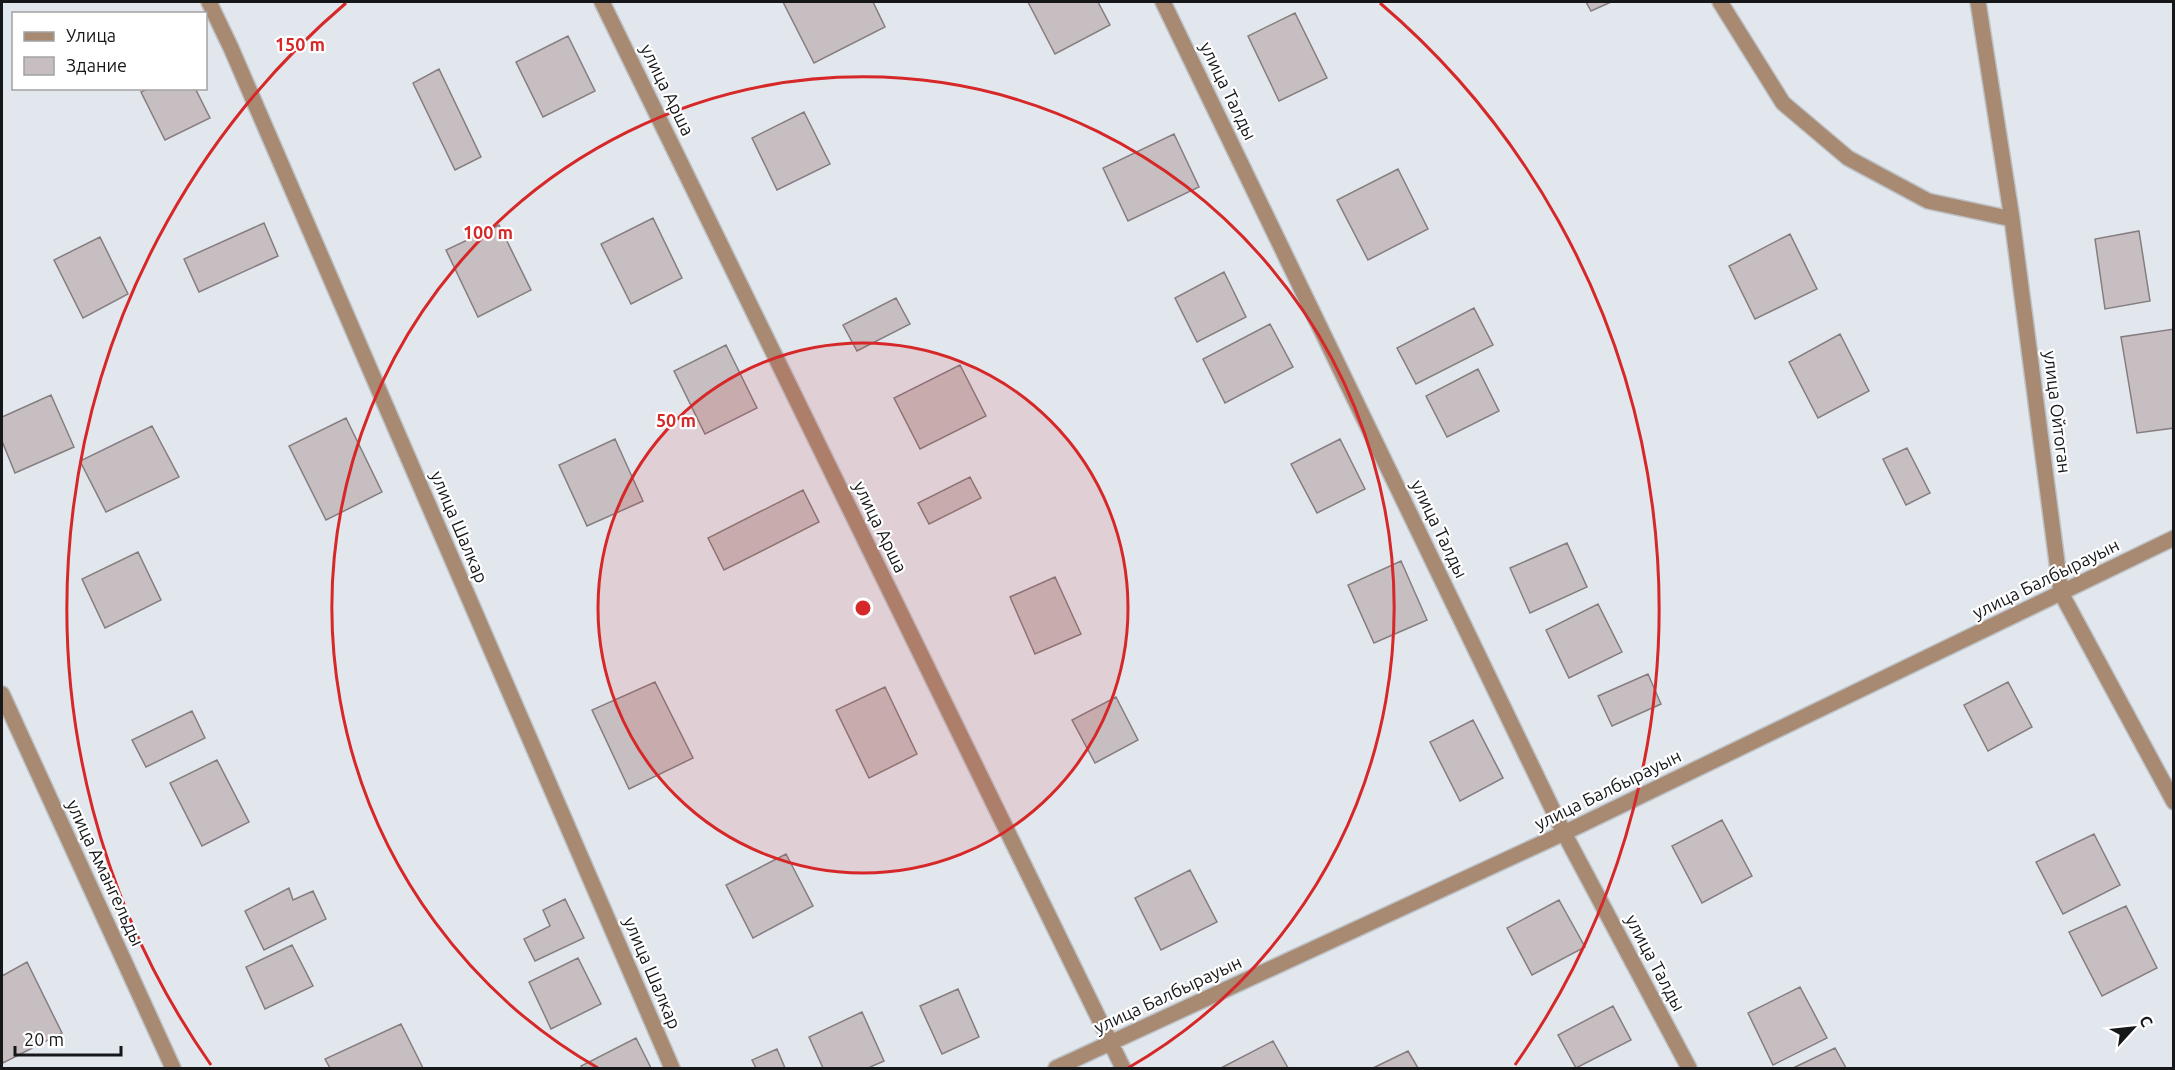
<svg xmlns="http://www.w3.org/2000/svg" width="2175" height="1070" font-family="Ubuntu,sans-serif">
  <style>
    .building { fill: #c6bec0; stroke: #857d7f; stroke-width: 1.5 }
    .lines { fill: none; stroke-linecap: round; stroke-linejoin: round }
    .street-casing { stroke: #bdc2c7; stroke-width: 18 }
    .street { stroke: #a88a73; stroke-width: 15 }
    .ring { fill: none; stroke: #d62828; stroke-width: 3 }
    .labels { text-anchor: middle; stroke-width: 4.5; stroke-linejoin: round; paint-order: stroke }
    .street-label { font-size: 18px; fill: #161719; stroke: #fff }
    .centre { fill: #d62828; stroke: #fff; stroke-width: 3 }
    .ring-label { font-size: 18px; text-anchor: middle; font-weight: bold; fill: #d62828; stroke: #fff; stroke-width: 4.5; stroke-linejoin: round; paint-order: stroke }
  </style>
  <rect width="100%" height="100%" fill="#e2e7ed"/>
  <path class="building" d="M783,2H873L885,27L814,63Z
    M1028,2H1098L1110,25L1055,54Z
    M1586,2H1611L1591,11Z
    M1295,13L1327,78L1279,101L1248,36Z
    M568,36L595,91L543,117L516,62Z
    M439,69L481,157L455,170L413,83Z
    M149,88H195L210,118L165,140L141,92Z
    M804,112L830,164L777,190L752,138Z
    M1174,134L1199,187L1128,221L1103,168Z
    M1398,169L1428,229L1368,260L1337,200Z
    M653,218L682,278L631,304L601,244Z
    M264,223L278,256L199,292L184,259Z
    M499,225L531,290L478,317L446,250Z
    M2139,231L2150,301L2105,309L2095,239Z
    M1790,234L1817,289L1755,319L1729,266Z
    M100,237L128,294L83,318L54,260Z
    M1224,272L1246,317L1197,342L1175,298Z
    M896,298L910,324L857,351L843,325Z
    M1474,308L1493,345L1416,384L1397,348Z
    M1270,324L1293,367L1225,403L1203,359Z
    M2174,329V428L2137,433L2121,337Z
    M1840,334L1869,391L1818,418L1789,362Z
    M726,345L757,408L705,434L674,371Z
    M960,365L986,416L920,449L894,398Z
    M1478,369L1499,411L1447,437L1426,396Z
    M51,395L74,447L15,473L2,441V417Z
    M346,418L382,492L326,520L289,446Z
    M152,426L179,477L106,512L80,461Z
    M615,439L643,501L587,526L559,465Z
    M1340,439L1365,489L1317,513L1291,464Z
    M1907,448L1930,493L1906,505L1883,459Z
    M970,477L981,498L929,524L918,503Z
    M803,490L819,522L724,570L708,538Z
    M1567,543L1587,587L1530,613L1510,568Z
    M138,552L161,600L105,628L82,579Z
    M1401,561L1427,620L1374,643L1348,585Z
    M1055,577L1081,634L1035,654L1010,597Z
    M1598,604L1622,652L1569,678L1546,630Z
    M1648,674L1661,704L1612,726L1598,696Z
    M655,682L693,758L629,789L592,710Z
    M2008,682L2032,727L1988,751L1964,705Z
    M885,687L917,754L869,778L836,710Z
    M1116,697L1138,740L1095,763L1072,720Z
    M192,711L205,738L146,767L132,740Z
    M1473,720L1503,778L1460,801L1430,742Z
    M217,760L249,822L202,846L170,783Z
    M1722,820L1752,876L1702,903L1672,846Z
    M2094,834L2120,885L2063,914L2036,862Z
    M786,854L813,906L753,938L726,885Z
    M1190,870L1217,922L1161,950L1135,898Z
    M289,888L293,900L313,891L326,919L264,950L245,911Z
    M565,899L584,938L535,961L524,939L550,926L543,910Z
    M1559,900L1585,947L1532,975L1507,928Z
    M2126,906L2157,968L2102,996L2069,932Z
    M292,945L313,986L265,1009L246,967Z
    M578,958L601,1004L551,1029L529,982Z
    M27,962L62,1033L3,1063L2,1059V976Z
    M1800,987L1827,1038L1773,1065L1748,1013Z
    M958,989L979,1037L942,1054L920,1006Z
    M1613,1006L1631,1040L1576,1068L1558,1035Z
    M862,1012L884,1061L868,1068H823L809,1037Z
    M401,1024L423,1068H330L325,1059Z
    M636,1038L651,1068H582L581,1066Z
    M1273,1041L1288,1068H1221Z
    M1835,1048L1846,1068H1793Z
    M777,1049L785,1068H756L752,1060Z
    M1408,1051L1418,1068H1373Z"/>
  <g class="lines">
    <defs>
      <path id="street" d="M209,2L231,48L672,1068
        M602,2L1123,1068
        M1163,2L1564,833L1689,1068
        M1720,2L1783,103L1848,158L1928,201L2012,219
        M1978,2L2012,219L2061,593L2174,802
        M2,694L173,1068
        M1056,1068L1564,833L2174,538"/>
    </defs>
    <use href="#street" class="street-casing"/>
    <use href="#street" class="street"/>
  </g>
  <circle cx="863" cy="608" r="265" fill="#d62828" fill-opacity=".12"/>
  <g class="ring">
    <circle cx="863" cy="608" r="265"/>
    <path d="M598 1068A531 531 0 1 1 1128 1068"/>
    <path d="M211 1065A796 796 0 0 1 346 3M1380 3A796 796 0 0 1 1515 1065"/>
  </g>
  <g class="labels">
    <g class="street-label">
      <text transform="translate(667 90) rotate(64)" y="6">улица Арша</text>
      <text transform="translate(1228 91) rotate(64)" y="6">улица Талды</text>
      <text transform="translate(2057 412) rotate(83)" y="6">улица Ойтоган</text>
      <text transform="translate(459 527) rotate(67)" y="6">улица Шалкар</text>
      <text transform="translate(880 527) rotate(64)" y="6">улица Арша</text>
      <text transform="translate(1439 529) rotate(64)" y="6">улица Талды</text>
      <text transform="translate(2046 579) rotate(-26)" y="6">улица Балбырауын</text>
      <text transform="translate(1608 790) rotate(-26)" y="6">улица Балбырауын</text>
      <text transform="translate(105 873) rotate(65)" y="6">улица Амангельды</text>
      <text transform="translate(1655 963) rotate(62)" y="6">улица Талды</text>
      <text transform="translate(652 973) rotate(67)" y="6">улица Шалкар</text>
      <text transform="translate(1168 995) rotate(-25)" y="6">улица Балбырауын</text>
    </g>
  </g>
  <circle cx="863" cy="608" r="9" class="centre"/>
  <g class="ring-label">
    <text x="300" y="51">150 m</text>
    <text x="488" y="239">100 m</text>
    <text x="676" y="427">50 m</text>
  </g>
  <rect width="2175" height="1070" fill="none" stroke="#161719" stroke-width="6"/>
  <rect x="12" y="12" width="195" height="78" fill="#ffffff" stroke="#a2a2a3" stroke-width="1.5"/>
  <rect x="24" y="32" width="30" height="9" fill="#a88a73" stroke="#a2a2a3" stroke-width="1.5"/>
  <text x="66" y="42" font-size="18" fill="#161719">Улица</text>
  <rect x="24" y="57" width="30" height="18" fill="#c6bec0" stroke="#a2a2a3" stroke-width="1.5"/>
  <text x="66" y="72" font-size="18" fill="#161719">Здание</text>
  <g transform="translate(2133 1028) rotate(63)" stroke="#ffffff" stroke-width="4.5" paint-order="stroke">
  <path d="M0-4.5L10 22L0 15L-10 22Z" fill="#161719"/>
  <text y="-9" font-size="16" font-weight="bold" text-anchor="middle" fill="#161719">С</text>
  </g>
  <path d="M15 1046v9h106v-9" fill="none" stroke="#161719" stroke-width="3"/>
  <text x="24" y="1046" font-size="18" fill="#161719" stroke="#ffffff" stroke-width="4.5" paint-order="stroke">20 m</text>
</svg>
